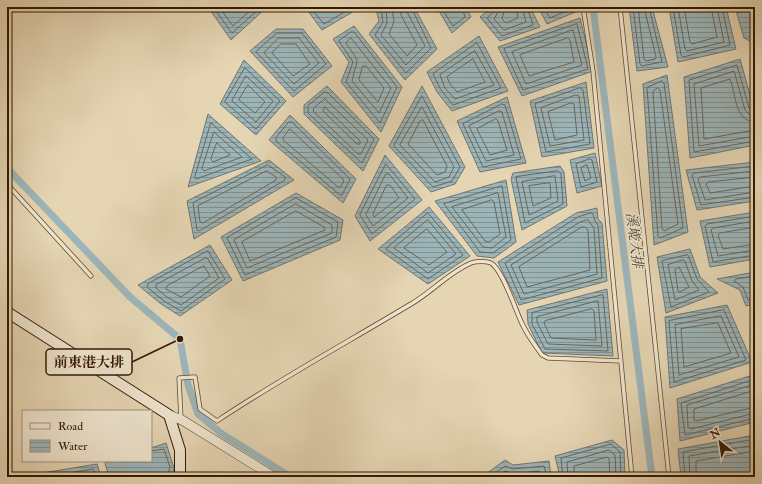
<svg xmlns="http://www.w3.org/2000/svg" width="762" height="484" font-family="'IM FELL Double Pica','Noto Serif TC',serif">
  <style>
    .water { fill: url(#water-rules); stroke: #72766f }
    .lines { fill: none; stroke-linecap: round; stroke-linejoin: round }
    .shore { stroke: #68665c; stroke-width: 1 }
    .canal { stroke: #9cb5b9; stroke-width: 7 }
    .service-casing { stroke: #60472d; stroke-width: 5 }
    .tertiary-casing { stroke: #60472d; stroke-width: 10 }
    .secondary-casing { stroke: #331800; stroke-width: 12 }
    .service { stroke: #eee4ce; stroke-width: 3.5 }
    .tertiary { stroke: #eee4ce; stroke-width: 9 }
    .secondary { stroke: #eee4ce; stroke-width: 10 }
    .labels { text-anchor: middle; stroke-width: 3; stroke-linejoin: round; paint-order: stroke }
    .water-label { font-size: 14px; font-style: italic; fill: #524738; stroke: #eee4ce }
    .leader { fill: none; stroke: #331800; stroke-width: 1.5 }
    .callout-dot { fill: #331800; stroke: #eee4ce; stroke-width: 1.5 }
    .callout { fill: #eee4ce; stroke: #331800; stroke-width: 1.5 }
    .callout-label { font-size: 14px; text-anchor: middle; font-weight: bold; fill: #331800 }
  </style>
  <defs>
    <pattern id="water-rules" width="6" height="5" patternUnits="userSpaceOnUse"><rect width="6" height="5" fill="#9cb5b9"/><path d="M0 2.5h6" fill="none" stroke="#809294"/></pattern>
  </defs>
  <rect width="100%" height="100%" fill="#e5d5b3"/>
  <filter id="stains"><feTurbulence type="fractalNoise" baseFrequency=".005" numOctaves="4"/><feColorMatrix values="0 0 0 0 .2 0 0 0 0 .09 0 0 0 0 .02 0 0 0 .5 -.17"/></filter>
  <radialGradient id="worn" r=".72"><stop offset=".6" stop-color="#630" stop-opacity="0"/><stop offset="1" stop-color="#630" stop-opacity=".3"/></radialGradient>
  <path class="water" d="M208,7H267L231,40Z
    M305,7H361L322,30Z
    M381,7H414L437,49L405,80L369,34L379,21L376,9Z
    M442,7H466L471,17L452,33L439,11Z
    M492,7H530L540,27L500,41L480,17Z
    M538,7H580V10L547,24Z
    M629,7H652L668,67L637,71Z
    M669,7H726L736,49L678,62Z
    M735,7H755V41L752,42L744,38Z
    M580,18L593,71L522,96L498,47Z
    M354,26L402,87L381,132L341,82L349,62L333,39Z
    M276,29H303L332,66L293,97L250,51Z
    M479,36L508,91L452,111L437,92L427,72Z
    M740,59L755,113V145L690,158L684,77Z
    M244,60L286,101L256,135L220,104Z
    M667,75L688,232L654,245L643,84Z
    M586,82L594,148L542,157L530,101Z
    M327,86L379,139L363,171L304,114V105Z
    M422,86L465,167L455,184L431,192L389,146Z
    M507,97L526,163L480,172L457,121Z
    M208,114L261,161L188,187Z
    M290,115L356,179L343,203L269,140Z
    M595,153L602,186L577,193L570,160Z
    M385,155L422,200L370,241L355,216Z
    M269,160L294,180L194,239L187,201Z
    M755,162V201L697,210L686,170Z
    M560,166L564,172L567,206L522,230L511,179L513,173Z
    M506,180L516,242L494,258L477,256L435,201Z
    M296,193L343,220L340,240L243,281L221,237Z
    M429,207L470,256L428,284L378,249Z
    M597,208L598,219L602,223L607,281L519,305L498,262L576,213Z
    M755,212V259L710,267L700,221Z
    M210,245L232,280L180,316L161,304L138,285Z
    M690,249L700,277L718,293L666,313L657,257Z
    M755,272V304L746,306L740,290L717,279Z
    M607,289L613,356L542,353L528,324L527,310Z
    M727,305L752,362L670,388L665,317Z
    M753,375L755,379V422L680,441L677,399Z
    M755,435V477H681L678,449Z
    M612,440L624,450L625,477H560L555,456Z
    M166,443L174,468L171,477H109L105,463L110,461H151V448Z
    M505,460L513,465L549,461L551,477H487L486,474Z
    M97,464L101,477H24V476Z"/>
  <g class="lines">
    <path class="shore" d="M213,7L232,33L261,7
      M219,7L233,26L254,7
      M310,7L324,24L353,7
      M381,7L383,22L375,35L406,73L431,48L411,7
      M386,7L387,23L381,35L406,65L425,46L407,12L406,7
      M392,7L394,22L389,34L407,56L417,45L401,15L400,7
      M445,7L444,12L453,26L465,17L462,7
      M494,7V11L487,18L502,36L533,25L527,7
      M499,7L498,12L494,19L504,30L526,22L522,7
      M505,7L502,19L506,23L518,18L516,7
      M543,7L550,18L576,7
      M633,7L640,64L642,66L662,62L649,7
      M638,7L644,59L646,61L655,59L656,57L644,7
      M673,7L681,55L683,57L730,45L722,7
      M678,7L685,49L687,51L724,42L717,7
      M684,7L690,42L692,44L717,37L711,7
      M577,24L588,69L523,90L504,49Z
      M573,30L582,65L526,84L512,52Z
      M351,32H354L397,87L380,123L346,82L353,62L339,41Z
      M277,33H302L326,64L294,91L256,52Z
      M279,38H299L319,63L294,84L264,53Z
      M351,38L391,88L379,113L352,81C357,56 362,66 346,43Z
      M568,38L570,40L574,62L529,76L520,55Z
      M477,43L501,88L453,105L441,90L433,74Z
      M281,44H296L310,64L293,76L272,53Z
      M475,51L494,85L455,99L445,88L440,75Z
      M473,59L485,82L457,92L450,84L447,77Z
      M363,66H366L384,88L378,102L359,80Z
      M245,68L280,101L256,129L225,102Z
      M246,76L273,101L256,122L232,101Z
      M662,81L664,83L683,228L660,238L658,236L647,88Z
      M248,85L265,102L255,113L239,100Z
      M580,88L583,90L590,144L546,152L535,104Z
      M658,88L660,90L678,224L664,231L662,229L653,92Z
      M325,92L328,93L374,139L362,163L308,113V106Z
      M576,95L579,96L584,140L550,146L541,108Z
      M422,96L460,167L452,181L433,187L394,146Z
      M325,99L368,140L361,154H358L313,111L314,108Z
      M571,103L574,104L577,135L555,140L548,112Z
      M502,104L505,105L521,159L483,167L463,124Z
      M325,107L360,141V144H357L323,111Z
      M422,107L454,167L449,177L435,182L400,145Z
      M499,111L502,112L514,155L486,161L469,126Z
      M755,111L749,108L737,65L689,80L694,152L755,141
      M755,116L749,114L745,110L734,71L694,84L699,146L755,136
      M496,119L498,121L507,150L490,155L477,129Z
      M423,120L447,166L445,172L437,175L408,144L420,121Z
      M289,122H292L350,179L342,195H340L276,141V138Z
      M755,122C734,121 736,93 730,79L701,88L704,139L755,130
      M211,123L252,159L196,179L195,177Z
      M290,129L344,180L341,187H338L283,140V138Z
      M214,132L242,157L204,171L202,169Z
      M217,143L230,155L213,162L211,159Z
      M590,159L592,160L597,182L581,187L576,164Z
      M386,164L415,199L372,234L360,215Z
      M268,165L285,177V180L199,231L197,230L193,203Z
      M587,165L591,178L585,181L581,168Z
      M755,166L694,173L692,175L701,205L755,197
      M267,171L276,177V180L203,223L200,222L198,206Z
      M558,171L561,174L563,204L525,223L516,177Z
      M755,171L700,177L698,179L705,200L755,192
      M386,174H389L408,198L373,226L366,215Z
      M555,176L558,201L529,215L522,182Z
      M755,177L708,182L706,184L710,193L755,186
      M550,183L551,198L533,206L529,186Z
      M387,185H390L399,198L374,217L373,214Z
      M502,186L511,240L493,253L480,252L444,204Z
      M498,193L506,237L492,248L483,247L452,207Z
      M296,198L338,222L336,237L245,275L227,238Z
      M492,200L494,202L500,234L489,242L485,241L462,210Z
      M296,204L332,225V233L247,268L234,240Z
      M296,211L324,227L325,230L250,261L242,242Z
      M428,213L463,255L428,279L386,249Z
      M591,213L593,214L595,221L598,225L602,278L521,300L505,263L578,217Z
      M755,216L707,224L705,226L713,262L755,255
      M428,220L456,254L428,273L394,248Z
      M588,220L594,228L597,274L524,294L511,265L580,222Z
      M755,221L713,228L711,230L718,256L755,250
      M582,227H585L588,230L590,270L527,287L519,267Z
      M755,227L720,233L718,235L723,249L755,244
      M427,229L447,252L429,265L404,248Z
      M208,251L225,279L181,311L164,301L147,287L148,284Z
      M688,255L697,279L709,292L671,307L662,261Z
      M206,258L208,259L219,278L181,305L167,297L156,288V285Z
      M683,260L685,261L692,281L699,290L675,300L668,265Z
      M204,266L210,276L181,297L166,289L167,286Z
      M679,267L689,287L680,292L678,291L675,270Z
      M755,276L736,279L734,281L743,287L748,300H755
      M603,295L608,351L545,349L532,324V313Z
      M598,301L602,346L548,344L537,322V317Z
      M592,309L594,311L596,340L551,338L544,323L545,321Z
      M724,310L746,360L674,382L669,321Z
      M721,316L739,357L679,375L675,325Z
      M718,323L731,353L684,367L681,329Z
      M755,379L681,403L685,435L755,418
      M755,384L687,405L688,427L691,429L755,413
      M755,390L694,409V420L696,421L755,407
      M151,451L164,449L170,467L167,477
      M44,477L93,469L97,477
      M490,477L505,466L513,469L544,466L547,477
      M497,477L505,471L514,474L539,471L542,477
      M563,477L561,458L611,444L620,452L621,477
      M568,477L567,462L609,450L615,455L616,477
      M574,477V466L607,457L609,459L610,477
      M685,477L683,452L755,439
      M690,477L689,456L755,445
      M696,477V461L755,451"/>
    <path class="canal" d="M593,7L652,477
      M7,168L130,297L180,339L188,385L198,414L222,434L291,477"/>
    <defs>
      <path id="service" d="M583,7L593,71L632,477
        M620,7L669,477
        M7,184L91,276
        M181,419L179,378L195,377L200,409L217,421C280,379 346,343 411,304C432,292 448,273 471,263C476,261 486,261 491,263C502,269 515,308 520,319C525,332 534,344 542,355L548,358L621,361"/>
      <path id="tertiary" d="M169,415L182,420L274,477"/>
      <path id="secondary" d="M7,312L169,415L180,450V477"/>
    </defs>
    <use href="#service" class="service-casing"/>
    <use href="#tertiary" class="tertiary-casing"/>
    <use href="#secondary" class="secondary-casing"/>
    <use href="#service" class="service"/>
    <use href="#tertiary" class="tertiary"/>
    <use href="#secondary" class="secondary"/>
  </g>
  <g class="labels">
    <g class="water-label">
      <text transform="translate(635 240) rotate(83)" y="5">溪墘大排</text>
    </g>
  </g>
  <path class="leader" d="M180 339L132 362"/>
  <circle class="callout-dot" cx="180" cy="339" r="4"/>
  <rect class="callout" x="46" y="349" width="86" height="26" rx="4"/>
  <g class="callout-label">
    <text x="89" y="367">前東港大排</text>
  </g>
  <rect width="762" height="484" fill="none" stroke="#e5d5b3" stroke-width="24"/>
  <rect x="8" y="8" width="746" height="468" fill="none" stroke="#331800" stroke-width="2"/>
  <rect x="12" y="12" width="738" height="460" fill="none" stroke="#331800"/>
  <rect x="22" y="410" width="130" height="52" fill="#eee4ce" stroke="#a3927c"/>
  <rect x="30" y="423" width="20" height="6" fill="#eee4ce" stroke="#a3927c"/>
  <text x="58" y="430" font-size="12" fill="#331800">Road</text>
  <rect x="30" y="440" width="20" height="12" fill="url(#water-rules)" stroke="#a3927c"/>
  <text x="58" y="450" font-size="12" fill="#331800">Water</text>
  <g transform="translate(720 442) rotate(330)" stroke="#eee4ce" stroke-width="3" paint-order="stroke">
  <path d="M0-3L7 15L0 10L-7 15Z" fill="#331800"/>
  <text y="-6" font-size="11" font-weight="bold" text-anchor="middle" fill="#331800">N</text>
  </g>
  <rect width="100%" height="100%" filter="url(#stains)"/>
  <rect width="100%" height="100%" fill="url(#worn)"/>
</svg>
